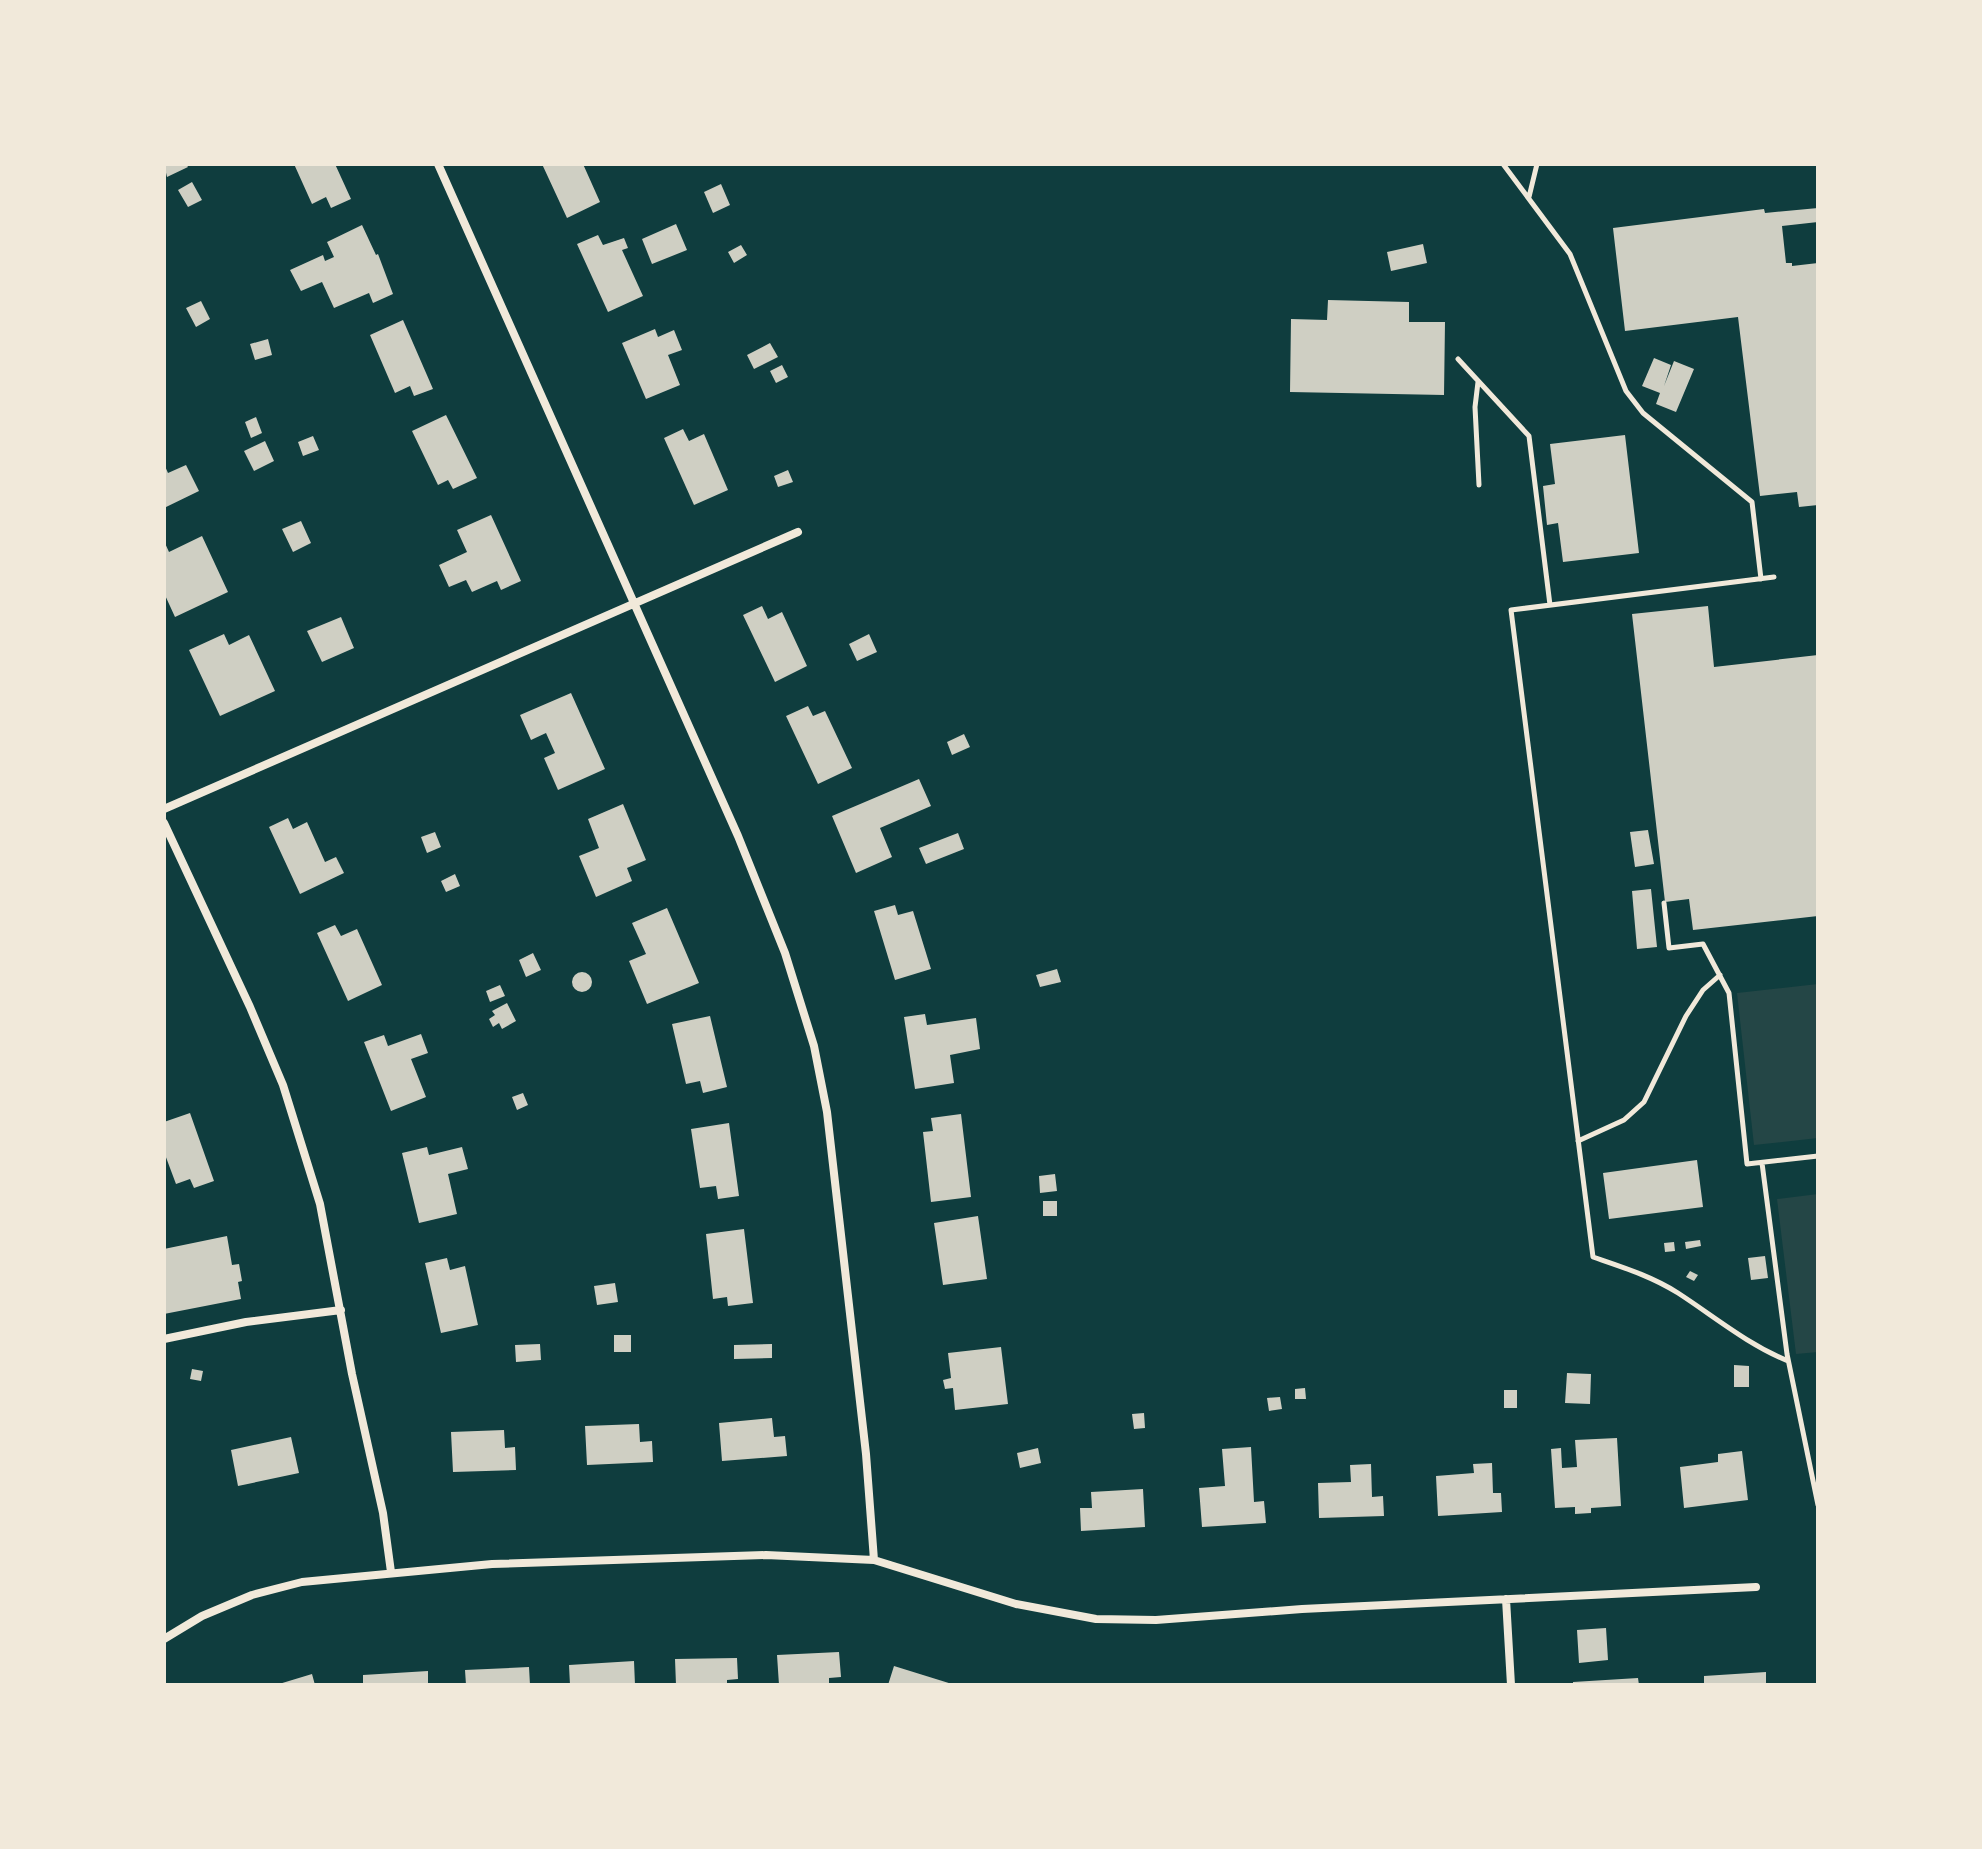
<svg xmlns="http://www.w3.org/2000/svg" width="1982" height="1849" font-family="'Roboto Condensed',sans-serif">
  <style>
    .green { fill: #244646 }
    .building { fill: #cfcfc3 }
    .lines { fill: none; stroke-linecap: round; stroke-linejoin: round }
    .path { stroke: #f1e9da; stroke-width: 5 }
    .minor { stroke: #f1e9da; stroke-width: 8 }
  </style>
  <rect width="100%" height="100%" fill="#0f3d3e"/>
  <path class="green" d="M1818,984V1138L1754,1145L1737,993Z
    M1818,1194V1352L1796,1354L1777,1199Z"/>
  <path class="building" d="M164,164H186L188,167L167,177Z
    M294,164H335L351,199L331,208L326,197L312,204Z
    M542,164H583L600,202L567,218Z
    M192,182L202,200L188,207L178,190Z
    M721,184L730,205L713,213L704,192Z
    M1818,208V222L1782,226L1786,263H1792V266L1818,263V505L1799,507L1797,492L1760,496L1738,317L1625,331L1613,228L1764,209L1765,213Z
    M676,224L687,250L652,264L642,239Z
    M362,225L376,255L378,254L393,294L373,303L369,293L334,308L322,282L301,291L290,270L323,255L325,261L334,257L327,242Z
    M598,235L603,245L624,238L628,248L622,250L643,296L608,312L577,244Z
    M1423,244L1427,263L1391,271L1387,252Z
    M741,245L747,255L734,263L728,252Z
    M1328,300L1409,302V322H1445L1444,395L1290,392L1291,319L1327,320Z
    M201,301L210,319L196,327L186,308Z
    M403,320L433,389L414,396L410,386L395,393L370,335Z
    M655,329L658,337L674,330L682,350L668,355L680,385L646,399L622,343Z
    M268,339L272,355L255,360L250,344Z
    M770,343L778,357L754,369L747,355Z
    M1654,358L1671,365L1664,386L1674,361L1694,369L1676,412L1656,404L1660,393L1642,386Z
    M782,365L788,377L776,383L770,371Z
    M446,415L477,478L453,489L448,480L438,485L412,431Z
    M256,417L262,433L251,438L245,422Z
    M683,429L689,441L704,434L728,490L694,505L664,438Z
    M1625,435L1639,553L1563,562L1558,523L1547,525L1543,486L1555,484L1550,444Z
    M313,436L319,450L303,456L298,442Z
    M265,441L274,461L254,471L244,451Z
    M164,464L168,473L186,465L199,491L164,508Z
    M788,470L793,482L778,487L774,476Z
    M491,515L521,581L501,590L497,581L472,592L466,580L449,587L439,565L467,552L457,530Z
    M301,521L311,543L293,552L282,529Z
    M202,536L228,592L175,617L164,593V541L169,552Z
    M762,606L768,619L782,612L807,666L775,682L743,615Z
    M1708,606L1714,667L1818,655V916L1693,930L1689,899L1665,902L1632,614Z
    M341,617L354,648L322,662L307,631Z
    M224,634L229,645L249,635L275,691L220,716L189,650Z
    M869,634L877,652L857,661L849,644Z
    M571,693L605,769L558,790L544,758L555,753L546,733L531,740L520,715Z
    M808,706L813,716L825,711L852,768L818,784L786,716Z
    M964,734L970,747L952,755L947,742Z
    M919,779L931,806L880,828L892,857L856,873L832,816Z
    M623,804L646,860L627,868L632,881L596,897L579,856L599,848L588,819Z
    M288,818L293,829L307,822L325,862L336,857L344,873L300,894L269,827Z
    M1648,830L1654,864L1635,867L1630,832Z
    M435,832L441,847L427,853L421,837Z
    M958,833L964,849L926,864L919,848Z
    M455,874L460,886L446,892L441,881Z
    M1651,889L1657,947L1637,949L1632,891Z
    M895,905L898,915L913,911L931,969L895,980L874,911Z
    M667,908L699,983L647,1004L629,961L646,954L632,923Z
    M335,925L341,936L357,929L382,985L348,1001L317,933Z
    M533,953L541,970L526,977L519,960Z
    M1057,969L1061,982L1040,987L1036,975Z
    M572 982a10 10 0 1 1 20 0a10 10 0 1 1-20 0Z
    M500,985L505,996L490,1002L486,991Z
    M507,1003L516,1021L502,1029L499,1023L493,1027L489,1019L495,1015L492,1011Z
    M925,1014L927,1025L976,1018L980,1049L950,1055L954,1083L915,1089L904,1017Z
    M710,1016L727,1087L703,1093L700,1081L686,1084L672,1024Z
    M421,1034L428,1053L411,1059L426,1097L391,1111L364,1042L384,1035L388,1046Z
    M523,1093L528,1105L517,1110L512,1097Z
    M190,1113L214,1181L194,1188L190,1179L176,1184L164,1152V1122Z
    M961,1114L971,1197L931,1202L923,1132L933,1131L931,1118Z
    M729,1123L739,1196L718,1199L716,1186L700,1188L691,1129Z
    M427,1147L429,1155L462,1147L468,1169L448,1174L457,1214L419,1223L402,1153Z
    M1697,1160L1703,1207L1609,1219L1603,1173Z
    M1055,1174L1057,1191L1040,1193L1039,1176Z
    M1043,1201H1057V1216H1043Z
    M978,1216L987,1279L943,1285L934,1223Z
    M744,1229L753,1303L728,1306L727,1297L713,1299L706,1234Z
    M227,1236L232,1265L239,1264L242,1281L238,1282L241,1299L164,1314V1249Z
    M1700,1240L1701,1246L1686,1249L1685,1242Z
    M1674,1242L1675,1251L1665,1252L1664,1243Z
    M1765,1256L1768,1278L1751,1280L1748,1258Z
    M447,1258L450,1270L465,1266L478,1325L441,1333L425,1263Z
    M1690,1271L1698,1275L1694,1281L1686,1277Z
    M615,1283L618,1302L597,1305L594,1286Z
    M614,1335H631V1352H614Z
    M540,1344L541,1360L516,1362L515,1345Z
    M772,1344V1358L734,1359V1345Z
    M1001,1347L1008,1404L955,1410L953,1388L945,1389L943,1380L951,1378L948,1353Z
    M1734,1365L1749,1366V1387H1734Z
    M192,1369L203,1371L201,1381L190,1379Z
    M1567,1373L1591,1374L1590,1404L1565,1403Z
    M1305,1388L1306,1399H1295V1389Z
    M1504,1390H1517V1408H1504Z
    M1280,1397L1282,1409L1269,1411L1267,1398Z
    M1144,1413L1145,1428L1134,1429L1132,1414Z
    M772,1418L774,1437L785,1436L787,1456L722,1461L719,1423Z
    M639,1424L640,1442L652,1441L653,1462L587,1465L585,1426Z
    M504,1430L505,1448L515,1447L516,1470L453,1472L451,1432Z
    M291,1437L299,1473L238,1486L231,1450Z
    M1617,1438L1621,1506L1591,1508V1513L1575,1514V1507L1555,1508L1551,1449L1561,1448L1562,1468L1577,1467L1575,1440Z
    M1251,1447L1254,1502L1264,1501L1266,1523L1202,1527L1199,1488L1225,1486L1222,1449Z
    M1038,1448L1041,1463L1020,1468L1017,1453Z
    M1742,1451L1748,1500L1684,1508L1680,1467L1718,1462V1454Z
    M1492,1463L1493,1493H1501L1502,1512L1438,1516L1436,1476L1474,1473L1473,1464Z
    M1371,1464L1372,1497L1383,1496L1384,1516L1319,1518L1318,1483L1351,1482L1350,1465Z
    M1143,1489L1145,1527L1081,1531L1080,1508H1092L1091,1492Z
    M1606,1628L1608,1660L1579,1663L1577,1630Z
    M839,1652L841,1677L829,1678V1685H779L777,1655Z
    M737,1658L738,1679L727,1680V1685H676L675,1659Z
    M634,1661L635,1685H570L569,1665Z
    M894,1666L952,1684V1685H888Z
    M529,1667L530,1685H466L465,1670Z
    M428,1671V1685H363V1675Z
    M1766,1672V1685H1704V1676Z
    M312,1674L315,1685H279V1684Z
    M1638,1678L1639,1685H1573V1682Z"/>
  <g class="lines">
    <path class="path" d="M1503,164L1570,254L1626,391L1643,413L1752,502L1761,579
      M1529,197L1537,164
      M1458,359L1529,436L1550,605
      M1478,382L1475,407L1479,485
      M1774,577L1511,610L1593,1257C1622,1267 1651,1276 1678,1293C1715,1317 1747,1344 1788,1361
      M1664,903L1669,948L1703,944L1729,993L1747,1164L1818,1156
      M1578,1141L1624,1120L1644,1102L1686,1016L1703,990L1720,975
      M1762,1163L1787,1354L1818,1505"/>
    <path class="minor" d="M438,164L738,836L785,953L814,1046L827,1112L866,1454L874,1560
      M164,809L798,532
      M164,823L250,1007L283,1085L320,1204L352,1374L383,1513L391,1572
      M164,1339L246,1322L341,1310
      M1506,1599L1511,1685
      M164,1639L202,1616L252,1595L302,1582L492,1564L766,1555L874,1560L1016,1604L1096,1619L1156,1620L1302,1609L1756,1587"/>
  </g>
  <rect width="1982" height="1849" fill="none" stroke="#f1e9da" stroke-width="332"/>
</svg>
